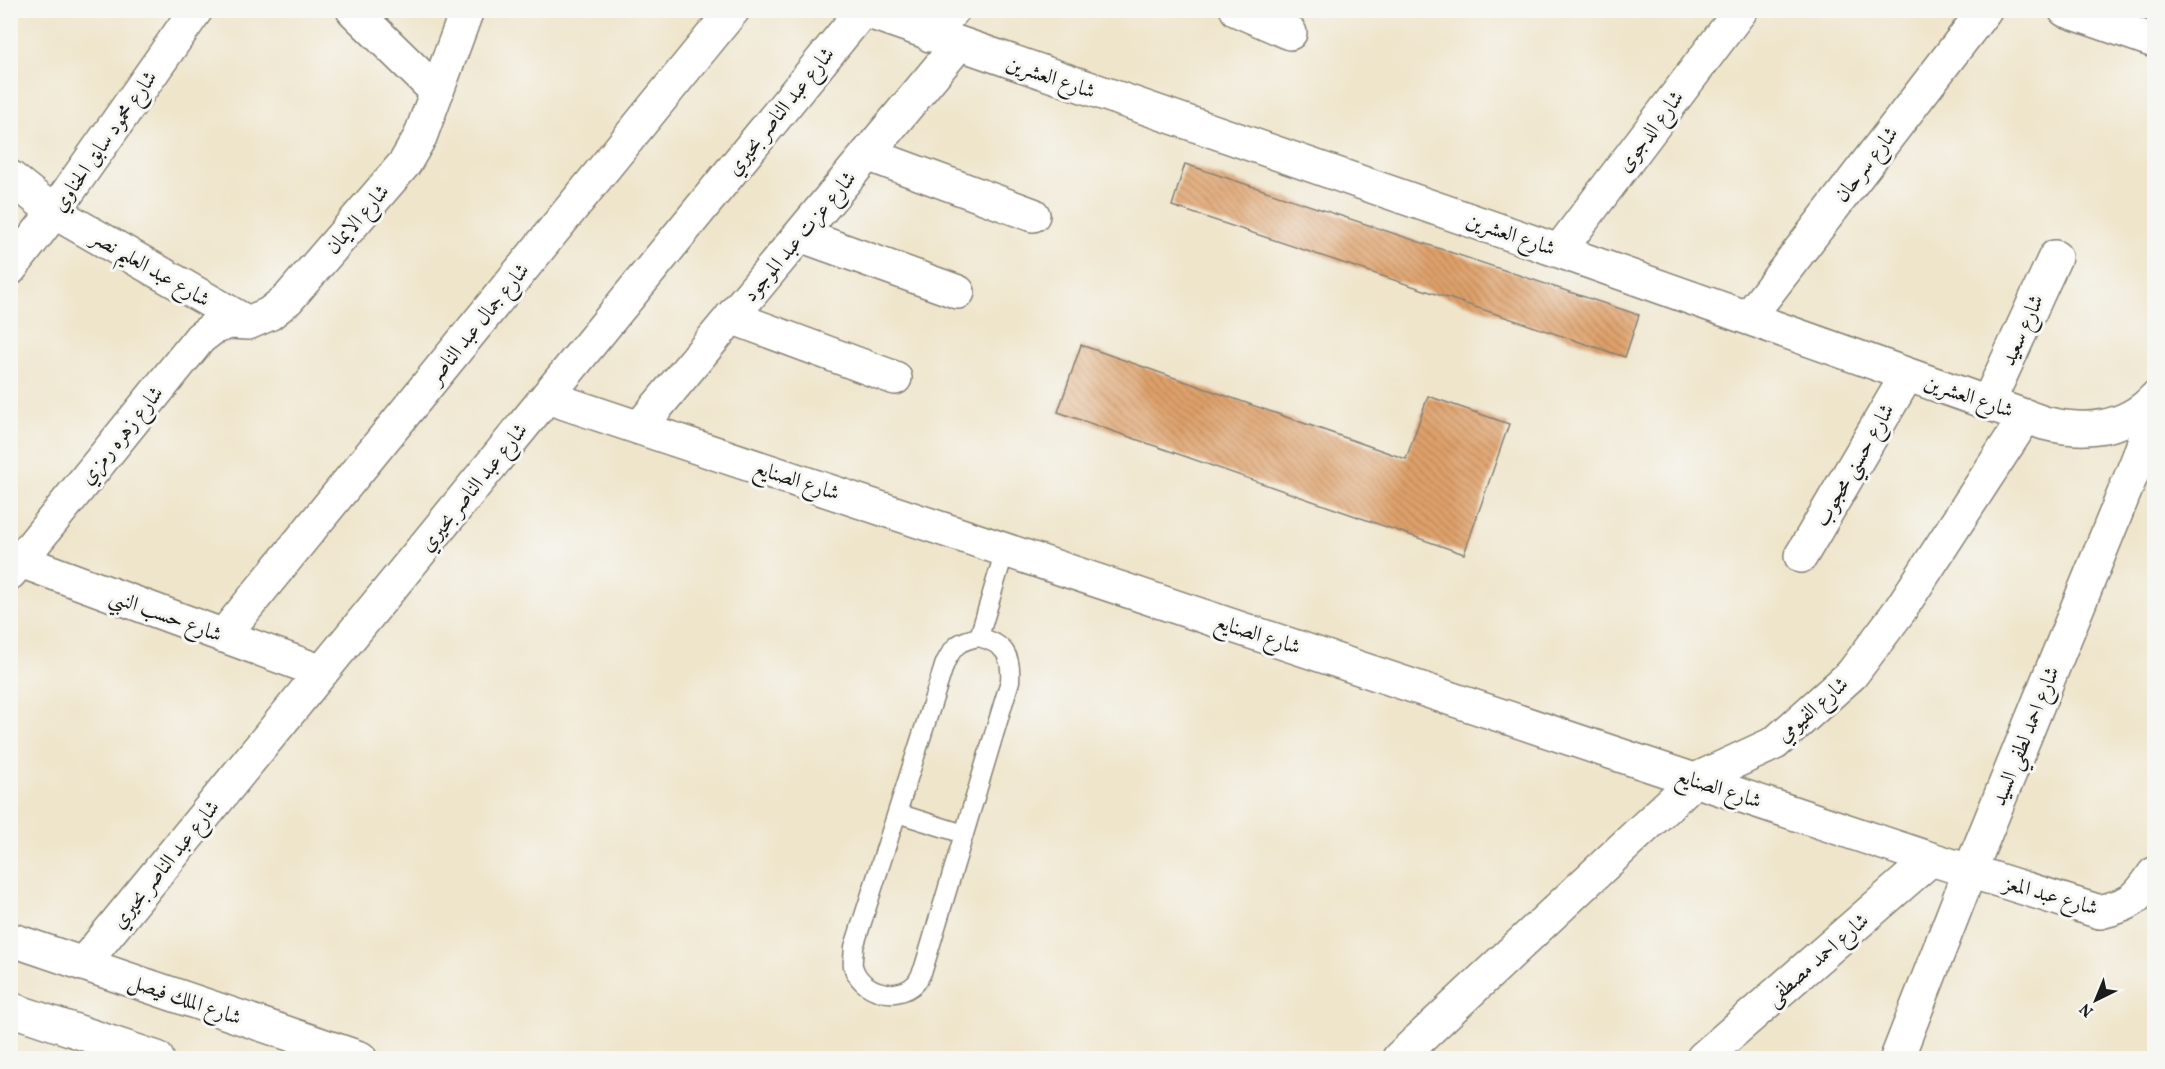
<svg xmlns="http://www.w3.org/2000/svg" width="2165" height="1069" font-family="Vollkorn,Amiri,serif">
  <style>
    .building { fill: url(#building-back-hatch) }
    .lines { fill: none; stroke-linecap: round; stroke-linejoin: round }
    .lane-casing { stroke: #868074; stroke-width: 21 }
    .street-casing { stroke: #868074; stroke-width: 36 }
    .primary-casing { stroke: #868074; stroke-width: 36 }
    .lane { stroke: #fff; stroke-width: 18 }
    .street { stroke: #fff; stroke-width: 33 }
    .primary { stroke: #fff; stroke-width: 33 }
    .labels { text-anchor: middle; stroke-width: 6; stroke-linejoin: round; paint-order: stroke }
    .street-label { font-size: 21px; fill: #1c1c1c; stroke: #f6f6f2 }
  </style>
  <defs>
    <pattern id="building-back-hatch" width="6" height="6" patternUnits="userSpaceOnUse" patternTransform="scale(1.5)"><rect width="6" height="6" fill="#dfa16b"/><path d="M-1 5l2 2M0 0l6 6M5-1l2 2" fill="none" stroke="#b48257"/></pattern>
  </defs>
  <rect width="100%" height="100%" fill="#f6f6f2"/>
  <filter id="ink" filterUnits="userSpaceOnUse"><feTurbulence type="fractalNoise" baseFrequency=".0167" numOctaves="2"/><feDisplacementMap in="SourceGraphic" scale="12" xChannelSelector="R" yChannelSelector="G"/><feConvolveMatrix kernelMatrix="1 2 1 2 8 2 1 2 1" color-interpolation-filters="sRGB"/></filter>
  <filter id="wash" filterUnits="userSpaceOnUse"><feTurbulence type="fractalNoise" baseFrequency=".008" numOctaves="4" result="noise"/><feDisplacementMap in="SourceGraphic" scale="24" xChannelSelector="R" yChannelSelector="G"/><feGaussianBlur stdDeviation="1.35" result="paint"/><feColorMatrix in="noise" values="0 0 0 0 0 0 0 0 0 0 0 0 0 0 0 0 0 1.4 0 .05"/><feComposite in="paint" operator="in"/></filter>
  <g filter="url(#wash)">
    <rect width="100%" height="100%" fill="#efe5cb"/>
    <g id="blocks">
      <path class="building" d="M1185,164L1639,315L1625,357L1172,206Z
        M1081,345L1406,459L1428,396L1509,424L1464,554L1058,412Z"/>
    </g>
  </g>
  <g filter="url(#ink)">
    <use href="#blocks" fill-opacity="0" stroke="#868074" stroke-width="1.5"/>
    <g class="lines">
      <defs>
        <path id="lane" d="M979,637C1004,644 1012,655 1010,681L924,967C922,972 919,980 915,984C896,1002 860,992 853,966C852,961 854,953 854,947L945,663C954,645 959,641 979,637Z
          M979,637L1005,550
          M897,813L964,834"/>
        <path id="street" d="M353,10L437,92
          M863,10L1559,251L2044,423C2083,433 2125,430 2154,399
          M1237,10L1290,33
          M2065,10L2154,41
          M930,35L953,10
          M867,154L1033,215
          M10,177L54,212L248,323
          M800,235L958,292
          M1559,251L1741,10
          M10,269L54,212L196,10
          M731,317L895,378
          M1748,318L1985,10
          M547,397L1931,859L2100,912C2131,904 2136,901 2154,874
          M1988,403L2055,257
          M639,428L958,45
          M1801,556L1907,375
          M10,557L322,672
          M10,573L200,338L213,328L230,322L248,323L269,314L288,299L405,163L420,137L467,10
          M223,636L733,10
          M83,964L863,10
          M1399,1058L1695,780L1775,743L1852,674L1900,610L2026,416
          M1703,1058L1931,859
          M1897,1058L1970,871L2138,459L2154,414"/>
        <path id="primary" d="M10,939L360,1058
          M10,1009L157,1058"/>
      </defs>
      <use href="#lane" class="lane-casing"/>
      <use href="#street" class="street-casing"/>
      <use href="#primary" class="primary-casing"/>
      <use href="#lane" class="lane"/>
      <use href="#street" class="street"/>
      <use href="#primary" class="primary"/>
    </g>
  </g>
  <g class="labels">
    <g class="street-label">
      <text transform="translate(1051 77) rotate(19)" y="7">شارع العشرين</text>
      <text transform="translate(780 111) rotate(-51)" y="7">شارع عبد الناصر بحيري</text>
      <text transform="translate(1650 131) rotate(-53)" y="7">شارع الدجوى</text>
      <text transform="translate(104 141) rotate(-55)" y="7">شارع محمود سابق الحناوي</text>
      <text transform="translate(1866 164) rotate(-52)" y="7">شارع سرحان</text>
      <text transform="translate(357 219) rotate(-49)" y="7">شارع الايمان</text>
      <text transform="translate(1511 234) rotate(19)" y="7">شارع العشرين</text>
      <text transform="translate(799 236) rotate(-50)" y="7">شارع عزت عبد الموجود</text>
      <text transform="translate(151 268) rotate(30)" y="7">شارع عبد العليم نصر</text>
      <text transform="translate(478 323) rotate(-51)" y="7">شارع جمال عبد الناصر</text>
      <text transform="translate(2022 330) rotate(-66)" y="7">شارع سعيد</text>
      <text transform="translate(1969 396) rotate(19)" y="7">شارع العشرين</text>
      <text transform="translate(121 435) rotate(-51)" y="7">شارع زهره رمزي</text>
      <text transform="translate(1854 465) rotate(-60)" y="7">شارع حسني محجوب</text>
      <text transform="translate(797 480) rotate(18)" y="7">شارع الصنايع</text>
      <text transform="translate(473 487) rotate(-51)" y="7">شارع عبد الناصر بحيري</text>
      <text transform="translate(166 615) rotate(20)" y="7">شارع حسب النبي</text>
      <text transform="translate(1258 634) rotate(18)" y="7">شارع الصنايع</text>
      <text transform="translate(1812 709) rotate(-41)" y="7">شارع الفيومي</text>
      <text transform="translate(2025 736) rotate(-68)" y="7">شارع احمد لطفي السيد</text>
      <text transform="translate(1719 788) rotate(18)" y="7">شارع الصنايع</text>
      <text transform="translate(165 864) rotate(-51)" y="7">شارع عبد الناصر بحيري</text>
      <text transform="translate(2051 895) rotate(16)" y="7">شارع عبد المعز</text>
      <text transform="translate(1817 959) rotate(-41)" y="7">شارع احمد مصطفى</text>
      <text transform="translate(185 999) rotate(19)" y="7">شارع الملك فيصل</text>
    </g>
  </g>
  <rect width="2165" height="1069" fill="none" stroke="#f6f6f2" stroke-width="36"/>
  <g transform="translate(2096 1000) rotate(223)" stroke="#f6f6f2" stroke-width="4.5" paint-order="stroke">
  <path d="M0-4.5L10 22L0 15L-10 22Z" fill="#1c1c1c"/>
  <text y="-9" font-size="16" font-weight="bold" text-anchor="middle" fill="#1c1c1c">N</text>
  </g>
</svg>
